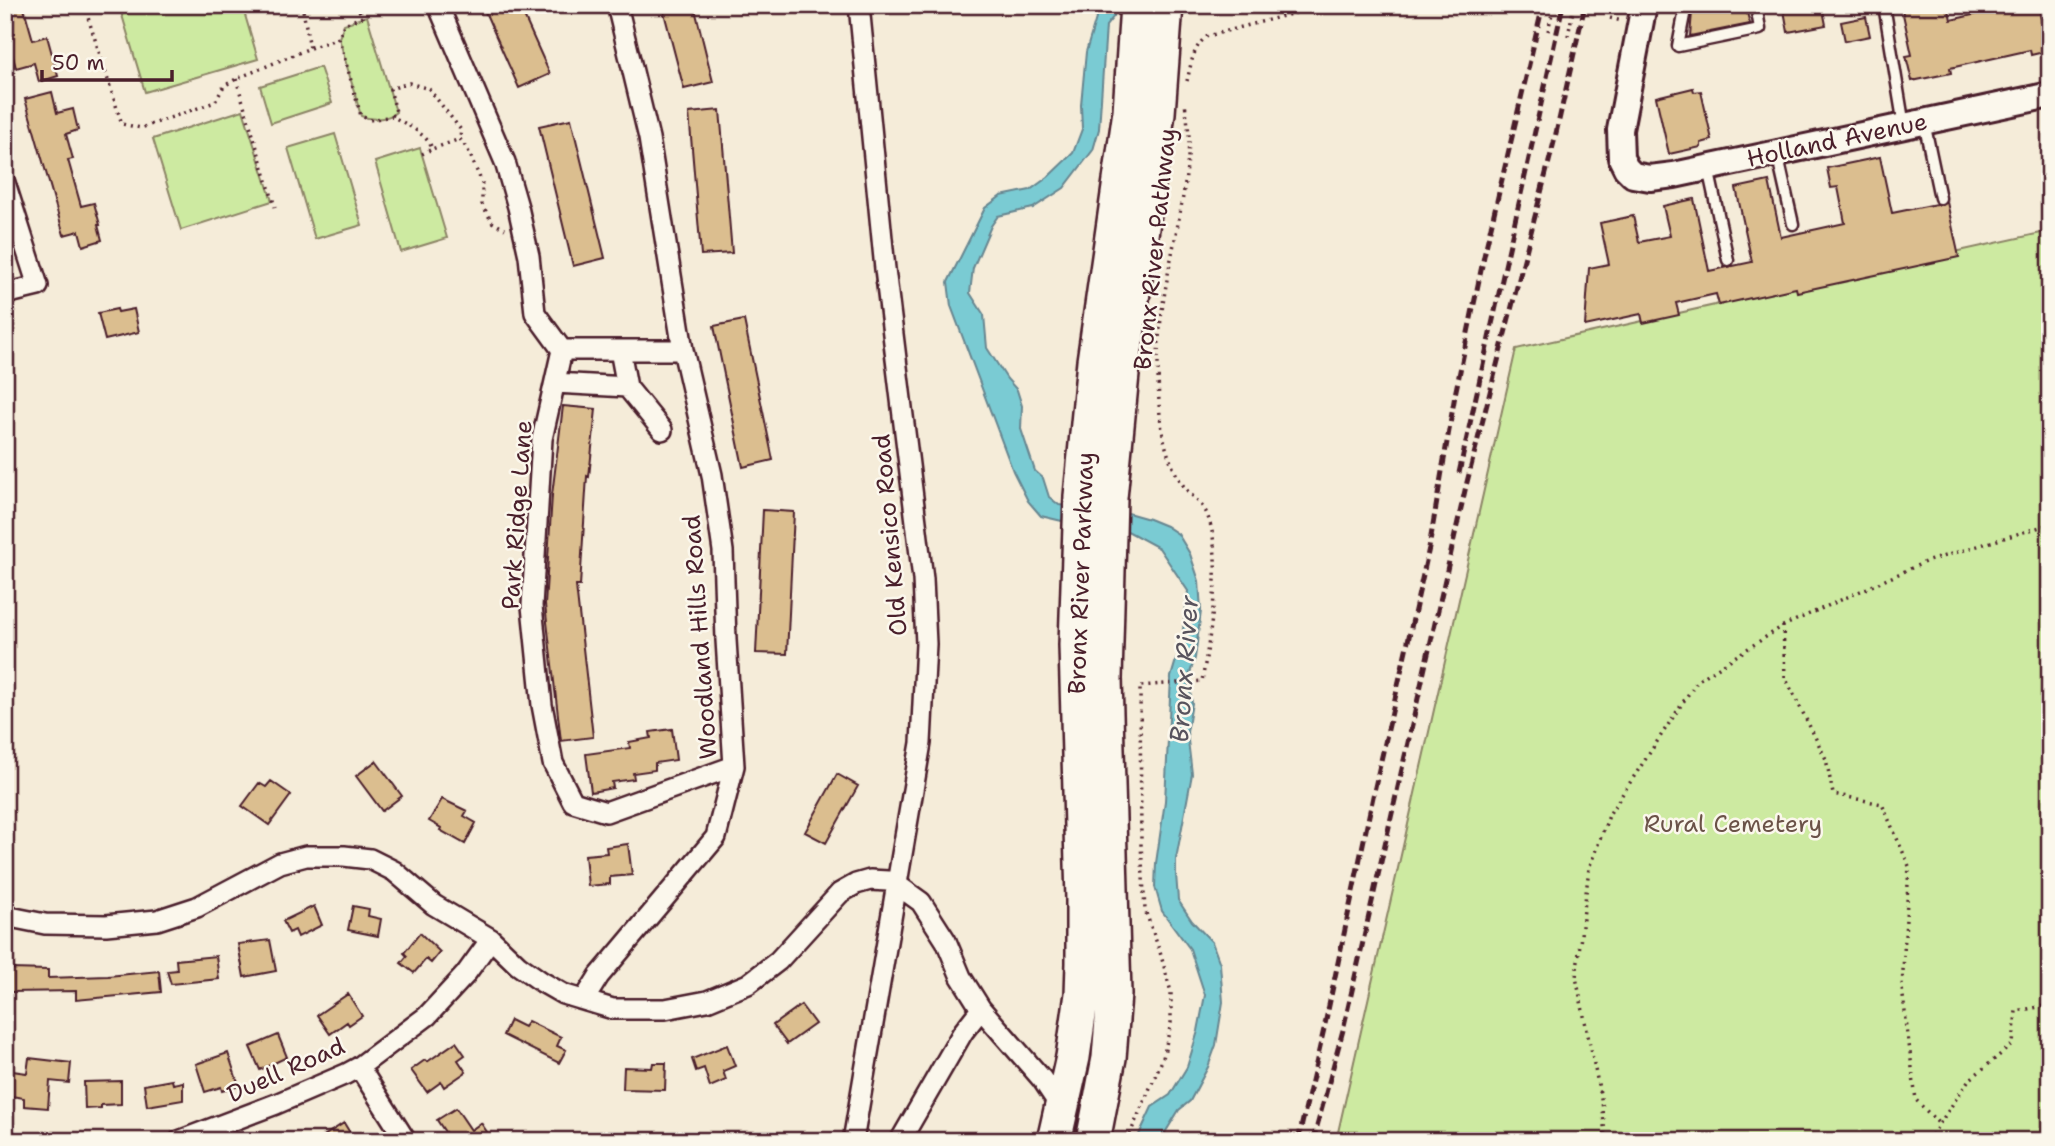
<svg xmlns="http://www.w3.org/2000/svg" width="2055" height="1146" font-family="'Shantell Sans',sans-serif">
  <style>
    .green { fill: #cdeaa1; stroke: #8c8466; stroke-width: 2 }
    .water { fill: #7acbd3; stroke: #678690; stroke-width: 2 }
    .building { fill: #dbbe8f; stroke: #4a1f2b; stroke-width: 2 }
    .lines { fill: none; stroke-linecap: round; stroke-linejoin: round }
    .service-casing { stroke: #4a1f2b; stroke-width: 15 }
    .minor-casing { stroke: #4a1f2b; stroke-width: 24 }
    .tertiary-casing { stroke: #4a1f2b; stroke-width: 30 }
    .trunk-casing { stroke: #4a1f2b; stroke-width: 38 }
    .path { stroke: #4a1f2b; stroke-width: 3.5; stroke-dasharray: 2 5; stroke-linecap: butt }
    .service { stroke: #fbf7ec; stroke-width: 10 }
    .minor { stroke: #fbf7ec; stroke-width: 19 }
    .tertiary { stroke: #fbf7ec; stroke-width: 24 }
    .trunk { stroke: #fbf7ec; stroke-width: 33 }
    .rail { stroke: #4a1f2b; stroke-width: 5; stroke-dasharray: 10 5; stroke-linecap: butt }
    .labels { text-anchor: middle; stroke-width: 5; stroke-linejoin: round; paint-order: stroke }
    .street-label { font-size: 24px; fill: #4a1f2b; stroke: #fbf7ec }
    .park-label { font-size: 24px; fill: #6b5248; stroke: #fbf7ec }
    .water-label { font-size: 26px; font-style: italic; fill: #58535d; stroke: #fbf7ec }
  </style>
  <rect width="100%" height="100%" fill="#f5ecd9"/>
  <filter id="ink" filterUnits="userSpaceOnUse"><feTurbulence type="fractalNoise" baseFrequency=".0143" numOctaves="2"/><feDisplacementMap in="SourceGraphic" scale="14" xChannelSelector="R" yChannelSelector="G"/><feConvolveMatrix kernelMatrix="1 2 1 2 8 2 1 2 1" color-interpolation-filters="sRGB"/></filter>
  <g filter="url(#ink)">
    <path class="green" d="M119,5H242L258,59L145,92Z
      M367,16L396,112C387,120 371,120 361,116L339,38L344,24Z
      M320,67L332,103L271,123L260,86Z
      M243,110L272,201L181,230L153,139Z
      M335,134L362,225L315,239L288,148Z
      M420,148L447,238L401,252L375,162Z
      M2050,231V1141H1336L1516,349Z"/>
    <path class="water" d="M1100,5H1115L1114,16L1106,26L1099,129L1093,150L1064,188L1033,208L998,216L991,226L973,268L970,293L984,315L987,348L1007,379L1017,390L1022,406L1021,429L1035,471L1043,478L1049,497L1059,505L1128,513L1149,519L1166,526L1178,534L1190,554L1199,581L1201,611L1195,658L1188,679L1192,703L1187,732L1192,774L1176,859V874L1178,900L1192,921L1212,942L1220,964L1223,1002L1216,1045L1208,1067L1190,1101L1179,1110L1160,1141H1136L1152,1107L1170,1095L1187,1067L1198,1031L1205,995L1190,949L1162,911L1155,887L1156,863L1165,801L1171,677L1176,660L1180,653L1188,591L1159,548L1122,528L1066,522L1041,516L1028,501L1013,471L951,306L948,282L985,208L1001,196L1030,190L1048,177L1073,153L1082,129L1081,105L1086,52Z"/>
    <path class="building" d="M5,5H23L33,40L47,36L58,76L39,82L34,63L16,68L5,27Z
      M482,5H519L550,74L519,88Z
      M662,5H694L713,82L684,89Z
      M1704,5H1745L1750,24L1690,36L1692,12L1705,9Z
      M1783,5H1822L1826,25L1788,32Z
      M1901,5H1948L1951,20L2015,5H2038L2048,51L2031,55L2030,50L1950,68L1951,73L1912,81L1906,56L1912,55Z
      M1866,17L1870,36L1845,41L1841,22Z
      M1693,88L1694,92L1701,91L1712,140L1701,143V147L1669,154L1656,97Z
      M52,92L57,113L73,109L78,130L66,134L73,159L68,160L81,206L94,203L100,225H98L102,240L83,246L79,231L64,235L25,99Z
      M720,110L732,253L701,255L689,113Z
      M571,119L605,258L573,266L539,126Z
      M1880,157L1892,213L1936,204L1942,205L1947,202L1959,257L1797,292L1796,288L1719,305L1716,294L1676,303L1679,315L1643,323L1641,314L1585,326L1589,268L1609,264L1600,223L1633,216L1639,242L1670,236L1663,206L1694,199L1709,271L1752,262L1736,188L1769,181L1781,237L1845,223L1838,187L1831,188L1827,168Z
      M117,309L118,312L134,309L139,332L105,340L98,313Z
      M744,320L773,460L743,467L714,326Z
      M563,406L596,409L589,477L587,476L580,586H576L593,737L561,741L545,605L552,495Z
      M763,510L794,512L787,654L756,653Z
      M672,729L676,760L655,763V770L633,773L634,779L612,782L613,788L591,792L586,754L630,748L629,742L651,738L650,732Z
      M376,761L402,796L382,811L356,776Z
      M837,774L858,786L826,843L805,832Z
      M271,781L291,795L269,825L242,806L259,783L266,787Z
      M442,799L467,811L464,816L476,823L465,844L440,830L441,828L429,821Z
      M628,844L632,875L610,877V884L588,886L585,855L607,853L606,847Z
      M314,906L322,925L298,937L295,930L289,933L283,921Z
      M353,906L369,909L368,916L381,919L378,936L348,930Z
      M420,933L440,952L431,963L426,959L414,973L401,963L407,956L404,953Z
      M270,940L276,971L244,977L238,944Z
      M216,956L219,979L171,984L167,971L177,970L176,960Z
      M11,969L48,970V978L108,976L159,971L161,992L76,1000V991L10,992Z
      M348,994L362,1016L349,1025L347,1022L330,1034L317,1015Z
      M801,1005L815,1024L787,1044L773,1025Z
      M510,1020L524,1027L528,1021L561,1037L557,1046L566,1050L559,1063L503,1035Z
      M278,1035L287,1057L260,1070L250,1047Z
      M456,1042L465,1055L458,1060L466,1072L444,1087L441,1082L427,1092L411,1070L425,1060L427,1062Z
      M727,1045L735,1066L723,1071L726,1080L710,1087L704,1068L696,1071L692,1059Z
      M228,1053L239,1086L222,1091L221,1087L205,1092L196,1064Z
      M29,1058L71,1063L69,1083L50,1081L48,1108L24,1106V1098L5,1095V1070L27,1073Z
      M653,1063H666L665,1090L623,1089L624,1067L652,1068Z
      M172,1080L173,1084L183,1082V1100L147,1106L144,1085Z
      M121,1081V1104L101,1105V1108L85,1109L84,1082Z
      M456,1108L471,1130L481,1123L493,1141H451L437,1120Z
      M344,1123L355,1141H316Z"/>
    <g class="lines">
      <defs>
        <path id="service" d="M1686,5L1678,46L1760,29L1756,5
          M1884,5L1904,126
          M1924,122L1940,198
          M1777,153L1793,224
          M1708,168L1728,260"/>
        <path id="minor" d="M438,5L505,162L518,207L529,256L535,313L562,350H683
          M5,183L38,286L5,294
          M562,350L542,439L532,606L542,705L553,763L573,802L606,812L734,766
          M620,350L627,387
          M555,383L627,387L662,430
          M5,916L45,924L106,925L157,920L197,907L280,863L306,856H344L370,859L394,871L434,905L491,939L518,965L542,982L563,994L613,1009H665L707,1001L748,984L778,961L840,893L856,884L870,880L888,881L896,884L921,902L946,941L961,977L981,1009L1042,1079L1062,1109
          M584,1000L599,976L716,837L734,766L726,640L723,551L712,475L683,350L649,138L617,5
          M359,1067L406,1141
          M179,1141L276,1104L346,1074L359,1067L427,1016L465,975L491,939
          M853,1141L921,743L926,644L923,579L885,269L859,5
          M900,1141L963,1032L981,1009"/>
        <path id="tertiary" d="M1644,5L1620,130L1621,158L1626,168L1633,175L1650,178L1674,175L2050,95"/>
        <path id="trunk" d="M1054,1141L1073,1057L1082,994L1083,963V900L1076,645L1081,496L1094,361L1130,111L1137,5
          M1093,1141L1109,1058L1114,994L1105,679L1110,498L1123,364L1158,113L1166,5"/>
      </defs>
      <use href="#service" class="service-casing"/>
      <use href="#minor" class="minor-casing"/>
      <use href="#tertiary" class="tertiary-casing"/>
      <use href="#trunk" class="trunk-casing"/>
      <path class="path" d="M84,5L122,124L141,128L215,102L224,86L236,79L310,48L302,5
        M1610,18L1622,21
        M1548,31L1554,5
        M1568,36L1574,5
        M339,38L361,116L370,120L392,116C405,124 428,134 432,149L460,139L468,150L482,183V204L492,222L505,229
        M310,48L339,38L344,24L362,17L357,5
        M236,79L275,207
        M1187,81C1191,65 1193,45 1208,36L1325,5
        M392,116L396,112L390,89L409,83L429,89L461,130L460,138
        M422,154L432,149
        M1783,626L1785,677L1826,759L1833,794L1882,804L1909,866L1902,988L1916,1100L1940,1125
        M1127,1141L1163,1058L1171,1023V992L1160,952L1145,910L1141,844L1140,686L1202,681C1210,636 1225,554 1206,512C1201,503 1192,496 1185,488C1167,463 1161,433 1159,403C1158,378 1157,353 1160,328C1166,265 1187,203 1189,139C1189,127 1186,114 1185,102
        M1605,1141L1603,1108L1576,977L1589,868L1610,813L1697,681L1783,626L1925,562L2050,524
        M1928,1141L1968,1081L2013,1044L2016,1011L2050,1005"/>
      <use href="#service" class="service"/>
      <use href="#minor" class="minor"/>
      <use href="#tertiary" class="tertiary"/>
      <use href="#trunk" class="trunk"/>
      <path class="rail" d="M1459,473L1563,5
        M1298,1141L1324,1029L1375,787L1429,548L1455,395L1484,256L1543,5
        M1313,1141L1343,1030L1466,486L1554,142L1585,5"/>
    </g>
  </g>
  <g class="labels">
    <g class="street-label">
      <text transform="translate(1837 140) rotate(-12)" y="8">Holland Avenue</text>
      <text transform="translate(1155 249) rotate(-84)" y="8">Bronx River Pathway</text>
      <text transform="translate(517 515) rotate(-86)" y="8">Park Ridge Lane</text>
      <text transform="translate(890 535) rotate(-95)" y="8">Old Kensico Road</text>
      <text transform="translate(1081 573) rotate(-88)" y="8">Bronx River Parkway</text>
      <text transform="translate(700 637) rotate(-94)" y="8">Woodland Hills Road</text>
      <text transform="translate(286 1070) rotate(-24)" y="8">Duell Road</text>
    </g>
    <g class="park-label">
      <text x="1733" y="832">Rural Cemetery</text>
    </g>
    <g class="water-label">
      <text transform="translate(1184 669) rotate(-86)" y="9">Bronx River</text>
    </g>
  </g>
  <rect width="2055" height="1146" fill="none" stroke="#fbf7ec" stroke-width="28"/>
  <rect x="14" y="14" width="2027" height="1118" fill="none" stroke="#4a1f2b" stroke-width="2.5" filter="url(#ink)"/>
  <path d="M42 70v10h130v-10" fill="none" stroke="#4a1f2b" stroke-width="3.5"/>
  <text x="52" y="70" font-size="21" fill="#4a1f2b" stroke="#fbf7ec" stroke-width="5" paint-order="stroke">50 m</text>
</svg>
